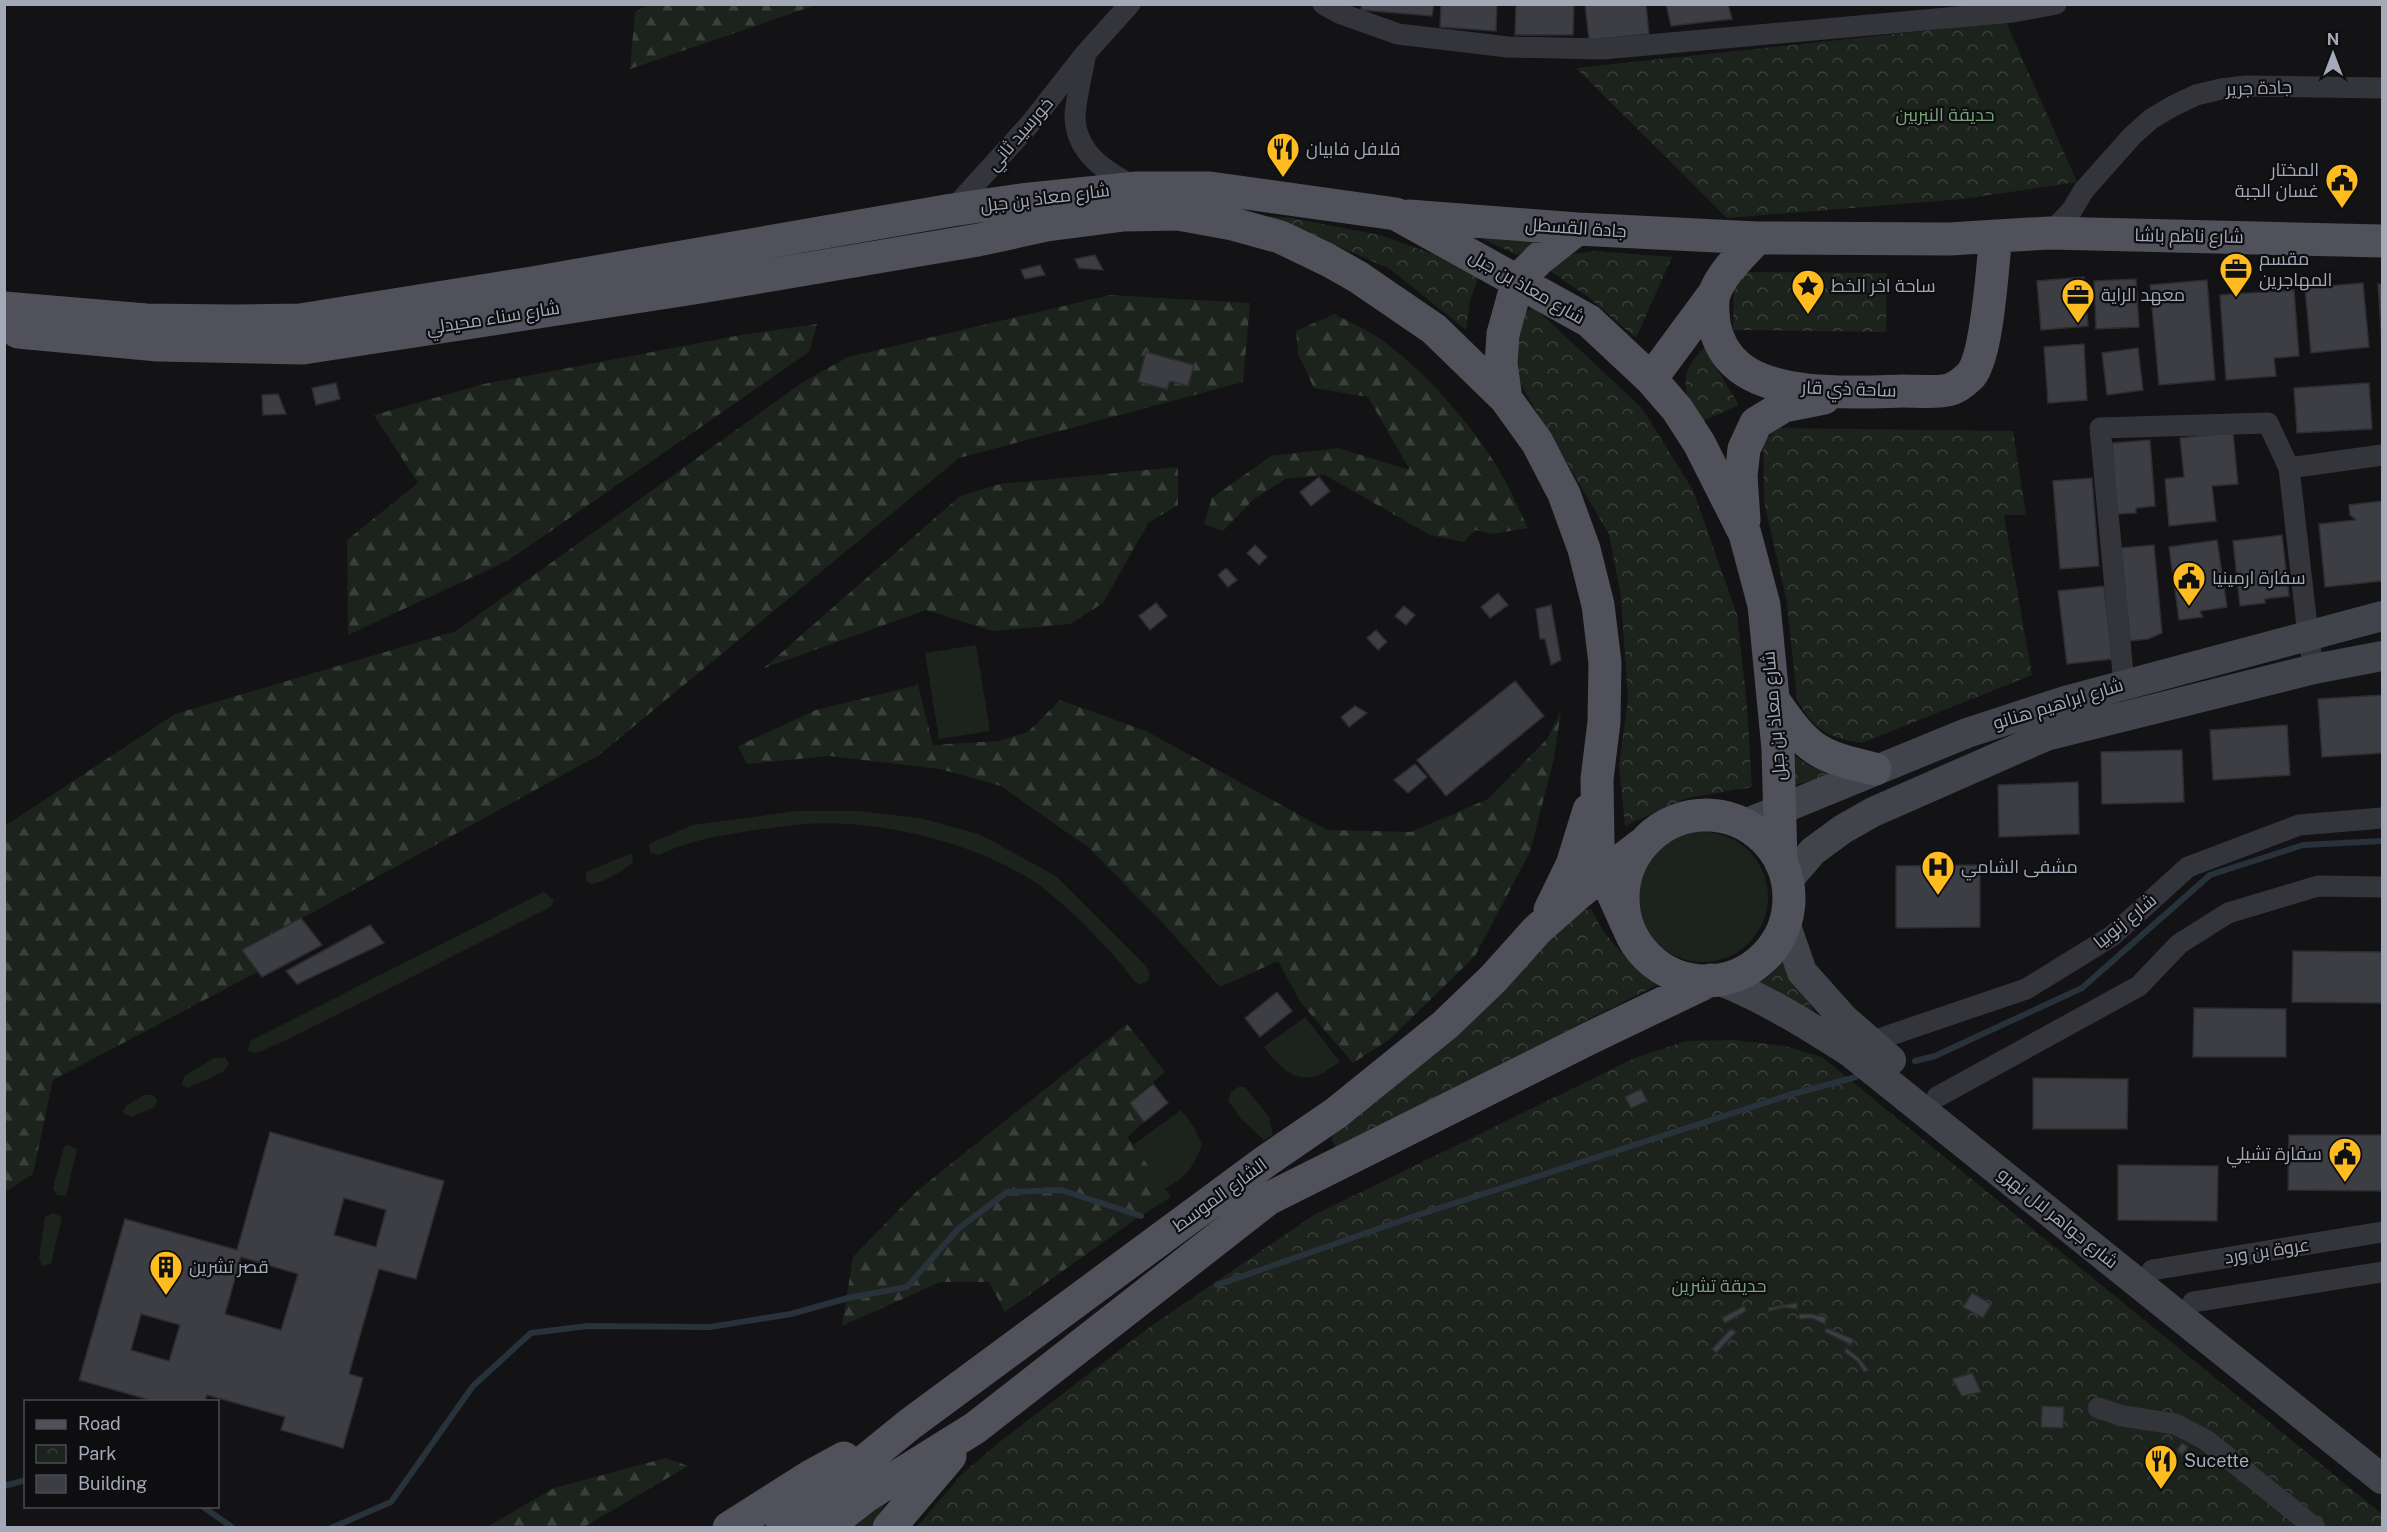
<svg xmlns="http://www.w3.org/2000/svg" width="2387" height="1532" font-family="'Public Sans',Cairo,sans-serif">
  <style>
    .green { fill: #1b231c }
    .forest { fill: url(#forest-firs) }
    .park { fill: url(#park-crowns) }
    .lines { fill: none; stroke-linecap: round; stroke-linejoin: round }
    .stream { stroke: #28323a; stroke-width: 6 }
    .building { fill: #3c3e43; stroke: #2d2d31; stroke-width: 1.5; fill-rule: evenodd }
    .minor { stroke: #34353b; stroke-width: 21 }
    .secondary { stroke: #42444b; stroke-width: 30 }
    .primary { stroke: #50515a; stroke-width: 33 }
    .labels { text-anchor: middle; stroke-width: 4.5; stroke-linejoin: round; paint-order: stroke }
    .street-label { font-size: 18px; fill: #a3a9b7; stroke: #0e0e10 }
    .park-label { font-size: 18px; fill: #78a47c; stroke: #0e0e10 }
    .poi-label { font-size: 18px; fill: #a3a9b7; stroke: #0e0e10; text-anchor: start }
  </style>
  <defs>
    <pattern id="forest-firs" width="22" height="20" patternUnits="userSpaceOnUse" patternTransform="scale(1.5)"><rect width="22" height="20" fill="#1b231c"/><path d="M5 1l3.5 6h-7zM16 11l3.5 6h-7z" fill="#39403b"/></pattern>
    <pattern id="park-crowns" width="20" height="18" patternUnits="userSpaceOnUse" patternTransform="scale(1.5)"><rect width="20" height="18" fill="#1b231c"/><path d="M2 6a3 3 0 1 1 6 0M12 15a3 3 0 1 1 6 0" fill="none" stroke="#39403b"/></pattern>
  </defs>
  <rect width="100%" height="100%" fill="#131315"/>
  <path class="green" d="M976,645L990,731L939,739L925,653Z
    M797,811H859L920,818L979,834L1056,876L1146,966L1150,974L1148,981L1139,985C1129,977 1125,967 1116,958C1094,934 1069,908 1043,888C984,844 878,819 805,824C789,825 772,828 755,830C721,835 690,840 659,855L650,853L649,844L692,825Z
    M1638 897a65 65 0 1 1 130 0a65 65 0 1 1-130 0Z
    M632,853L633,862C621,872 606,882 590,884L586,880V872Z
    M544,892L554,900L551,907L284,1041L257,1053L248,1051L250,1041Z
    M1305,1017L1340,1062C1333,1066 1326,1072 1319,1075C1296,1085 1276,1064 1264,1047Z
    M225,1057L229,1064L223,1072L188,1088L182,1085L184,1076L214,1058Z
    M1238,1087H1245L1269,1117L1273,1135L1264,1140L1240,1118L1228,1100L1231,1092Z
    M144,1095H153L157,1100L155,1107L132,1117L124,1114L123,1111L126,1106Z
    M1181,1110L1193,1126L1202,1144C1194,1167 1186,1177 1165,1189L1133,1145Z
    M67,1145L77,1149L66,1196L57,1195L53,1188L64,1147Z
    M53,1213L62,1217L51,1264L42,1266L39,1258L45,1217Z
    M890,1497L871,1527H843Z"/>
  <path class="forest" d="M647,5V4L816,5L630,69L635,12Z
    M1110,295L1250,303L1243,382L959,458L599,755L255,944L269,966L53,1080L33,1174L5,1192V826L175,714L456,631L803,382L848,357Z
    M1334,314C1349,322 1365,329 1379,338C1424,370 1471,423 1499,470C1510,489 1519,509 1528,528L1492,534L1475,530L1464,542L1430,535L1325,475L1285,479L1254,499L1223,531L1204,524L1212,498L1271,456L1338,448L1410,470L1368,397L1314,388L1298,354L1296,331Z
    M817,324L809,352L509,560L348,635L347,540L418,483L374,415L484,384L741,335Z
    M1178,467V505L1148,523L1103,603L1070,624L993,631L926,610L764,668L960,496L1000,484Z
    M918,685L933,745L999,741L1028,732L1060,700L1146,731L1327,830L1411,832L1488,799L1547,739L1561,711L1554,758L1530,852L1475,956L1390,1039L1353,1063L1301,1003L1278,961L1220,987L1159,919L1089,848L1001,786L940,769L829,756L747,764L738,746L816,710Z
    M1127,1024L1165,1072L1130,1102L1144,1122L1127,1137L1171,1197L1136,1219L1005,1312L989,1282H940L842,1326L853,1257L918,1190Z
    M666,1458L688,1466L584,1527H487L554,1488Z"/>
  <path class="park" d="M2006,22L2077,182L1963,199L1727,218L1576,68Z
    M1246,215L1292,218L1380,235L1481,271L1470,301L1466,330L1390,269L1303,231Z
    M1477,236L1539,242L1517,255Z
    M1595,251L1672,257L1636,338L1587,296L1544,267L1566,255Z
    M1734,272L1887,273L1886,332L1733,330Z
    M1534,307L1642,408L1693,490L1737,615L1747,705L1752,787L1687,798L1625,826L1619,765L1628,699L1621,597L1609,534L1512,370L1515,318Z
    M1704,348L1739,405L1700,422C1684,391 1676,376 1704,348Z
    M1778,428L2013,431L2026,515H2004L2032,675L1862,743C1829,738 1813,730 1797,699L1787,603L1764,501L1763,442Z
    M1789,753L1812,767L1839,773L1795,785Z
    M1591,909C1608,944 1629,961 1659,984L1336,1147L1332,1140L1334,1130L1576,912Z
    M1780,957L1815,1013L1754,984L1771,975Z
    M1735,1040L1785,1046L1822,1057L2382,1514V1528H916L961,1475L997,1444L1151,1326L1314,1215L1635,1058L1686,1041Z"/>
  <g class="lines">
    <path class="stream" d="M1915,1061L1935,1056L2082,988L2210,875L2303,845L2382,841
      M1217,1285L1412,1217L1789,1095L1856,1077
      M4,1486L26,1480
      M202,1506L233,1528
      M331,1528L391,1502L473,1386L531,1333L587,1326L710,1327L791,1314L848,1298L907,1287L958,1229L1007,1192L1061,1190L1141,1216"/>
  </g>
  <path class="building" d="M1362,4H1434L1432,16L1361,10Z
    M1441,4H1497L1496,31L1440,27Z
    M1516,4H1574L1573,35H1515Z
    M1585,4H1646L1649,34L1589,40Z
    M1666,4H1728L1732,19L1671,26Z
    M1095,255L1103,270L1079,268L1075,259Z
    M1040,265L1045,275L1025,279L1021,270Z
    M2084,277L2088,326L2041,330L2037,281Z
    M2136,279L2139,327L2096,329L2094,281Z
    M2207,280L2215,380L2159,385L2150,285Z
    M2363,283L2369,347L2311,353L2305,288Z
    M2378,284H2382V343Z
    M2294,290L2299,356L2274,358L2276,376L2226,380L2220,295Z
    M2084,344L2087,400L2048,403L2044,347Z
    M2138,348L2143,390L2107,395L2102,353Z
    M1146,352L1194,365L1188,386L1170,381L1167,389L1138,382Z
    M336,383L340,399L316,405L312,388Z
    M2369,383L2372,429L2297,433L2294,388Z
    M278,394L286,414L263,415L262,395Z
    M2233,432L2238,484L2212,486L2216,521L2169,526L2165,479L2184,477L2180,438Z
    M2150,440L2155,506L2136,508V513L2117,514L2112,443Z
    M1319,477L1330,491L1311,506L1300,492Z
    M2092,478L2099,566L2060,569L2053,481Z
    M2382,501V581L2325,587L2319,524L2356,520L2350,515L2349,505Z
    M2282,535L2289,596L2265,599V603L2240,606L2233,541Z
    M2217,540L2227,607L2200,611L2203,617L2179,620L2169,547Z
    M1255,545L1267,557L1259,565L1247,553Z
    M2154,545L2162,633L2148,639L2130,641L2121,548Z
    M1226,568L1237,580L1228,587L1218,575Z
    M2104,586L2112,659L2067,664L2058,591Z
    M1498,593L1508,605L1490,618L1481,607Z
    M1156,603L1167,616L1150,630L1139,616Z
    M1551,605L1561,660L1551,665L1545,639H1540L1536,609Z
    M1404,606L1415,615L1406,625L1395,616Z
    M1376,630L1387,642L1378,650L1367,638Z
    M1515,681L1544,716L1446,796L1417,760Z
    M2382,695V753L2322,757L2318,699Z
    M1355,706L1367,713L1349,727L1341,717Z
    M2287,725L2290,775L2213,780L2210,730Z
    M2182,750L2184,802L2102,804L2101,752Z
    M1415,764L1427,777L1408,793L1394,780Z
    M2078,782L2079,834L1999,837L1998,785Z
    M1980,865V927L1896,928V866Z
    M301,918L322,945L262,977L242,950Z
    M370,925L384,943L297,984L286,971Z
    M2293,951L2382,952V1003L2292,1002Z
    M1277,992L1292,1011L1260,1037L1245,1018Z
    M2194,1008L2286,1009V1057H2193Z
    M2033,1078L2128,1079L2127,1129H2033Z
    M1153,1084L1168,1103L1144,1122L1130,1103Z
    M1641,1089L1647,1101L1631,1108L1625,1097Z
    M270,1132L444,1181L416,1279L379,1269L349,1374L363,1378L343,1448L281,1430L285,1417L207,1395L205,1402H157L79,1380L125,1219L237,1250ZM344,1198L386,1210L376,1247L334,1235ZM241,1257L298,1274L281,1330L225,1314ZM141,1314L180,1325L169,1361L131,1350Z
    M2289,1135H2382V1191L2288,1190Z
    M2118,1165L2218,1166L2217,1221L2118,1220Z
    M1972,1293L1991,1304L1983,1318L1963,1307Z
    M1797,1303V1309L1784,1307L1769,1311L1768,1308Z
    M1744,1306L1746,1311L1725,1323L1722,1318Z
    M1799,1314H1810L1826,1317L1825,1324L1811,1318L1799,1319Z
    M1826,1328L1853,1339L1851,1345L1825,1332Z
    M1731,1329L1736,1332L1716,1353L1712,1349Z
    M1846,1348L1859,1358L1868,1370L1864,1372L1858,1362L1845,1352Z
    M1972,1373L1981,1392L1962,1396L1952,1379Z
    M2042,1406L2064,1407L2063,1428L2041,1427Z
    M2182,1443L2188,1447L2182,1455L2177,1450Z"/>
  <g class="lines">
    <path class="minor" d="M1323,4L1339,13L1398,34L1508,47L1603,49L2013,12L2056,4
      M1085,58C1082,74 1075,103 1075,117C1076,154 1107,172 1135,187
      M952,210L1030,124L1085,54L1130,4
      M2050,233L2072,210L2084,190L2132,136L2151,119L2173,106L2196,95L2221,89L2246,86L2382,88
      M2289,468L2382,455
      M2124,684L2100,428L2268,423L2289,468L2308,635L2314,669
      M1870,1042L2026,989L2112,936L2188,867L2299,825L2382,818
      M1937,1097L2139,986L2179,944L2228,913L2318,886L2382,887
      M2152,1270L2382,1232
      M2193,1302L2382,1272
      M2098,1408L2123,1416L2175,1424L2206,1440L2315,1528"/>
    <path class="secondary" d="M1745,824L1967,733L2065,701L2382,616
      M1787,881L1813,851L1843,829L1873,812L2046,736L2314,669L2382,656
      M1785,923L1802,972L1844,1019L1891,1060
      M1718,980C1765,998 1807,1025 1850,1052L2382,1479"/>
    <path class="primary" d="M1409,216L1577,229L1757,238
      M1996,236C1992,267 1988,354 1971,375C1965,381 1957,388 1948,390C1934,393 1917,391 1903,391C1856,392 1776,398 1738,366C1725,355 1717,340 1714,323C1713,313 1711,301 1715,292C1723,271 1742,255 1757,238L1950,239Z
      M1996,236L2050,233L2382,241
      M4,308L146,320L232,321L300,320L532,283L952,210L1021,200L1137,188H1210L1396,214L1589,321L1651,379L1677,409L1699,443L1745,534L1764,605L1778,749L1781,863
      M18,332L158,345L303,348L694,288L978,240L1047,225L1124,215L1178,214L1233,224L1280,237L1328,260L1358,277L1434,329L1506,399L1537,442L1564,494L1584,549L1598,605L1605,663L1604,722L1597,779L1598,845L1604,874L1628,927
      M1651,379L1713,295
      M1506,399L1501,364L1503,334L1518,280L1539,259L1577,229
      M1744,520L1741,476L1744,449L1756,423L1784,406L1824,398
      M1774,701C1808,750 1817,756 1875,769
      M1623 898a83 83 0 1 1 166 0a83 83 0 1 1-166 0Z
      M1550,910L1572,865L1589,810
      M729,1528L811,1476L844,1458
      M782,1528L910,1424L1266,1161L1336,1113L1445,1025L1493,979L1537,930L1580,892L1641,845
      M825,1528L866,1496L975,1428L1268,1199L1590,1038L1711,980
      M889,1528L950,1456"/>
  </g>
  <defs>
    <symbol id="restaurant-pin" viewBox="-11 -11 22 30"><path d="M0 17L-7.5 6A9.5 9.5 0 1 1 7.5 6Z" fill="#ffbc21" stroke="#0e0e10"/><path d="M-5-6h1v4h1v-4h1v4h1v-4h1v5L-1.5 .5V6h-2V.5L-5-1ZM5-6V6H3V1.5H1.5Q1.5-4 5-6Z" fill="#111"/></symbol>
    <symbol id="civic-pin" viewBox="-11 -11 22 30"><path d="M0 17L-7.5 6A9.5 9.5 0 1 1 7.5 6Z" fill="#ffbc21" stroke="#0e0e10"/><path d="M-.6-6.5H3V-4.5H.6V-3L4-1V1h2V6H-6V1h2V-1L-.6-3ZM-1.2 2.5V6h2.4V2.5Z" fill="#111"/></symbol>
    <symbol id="office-pin" viewBox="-11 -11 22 30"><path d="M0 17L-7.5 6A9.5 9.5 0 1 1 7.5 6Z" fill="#ffbc21" stroke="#0e0e10"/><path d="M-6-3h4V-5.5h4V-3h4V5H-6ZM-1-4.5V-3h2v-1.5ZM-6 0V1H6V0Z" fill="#111"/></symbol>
    <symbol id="sight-pin" viewBox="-11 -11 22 30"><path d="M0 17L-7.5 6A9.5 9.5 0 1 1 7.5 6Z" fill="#ffbc21" stroke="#0e0e10"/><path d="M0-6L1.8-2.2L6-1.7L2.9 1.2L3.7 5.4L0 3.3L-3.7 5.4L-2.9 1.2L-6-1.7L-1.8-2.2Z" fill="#111"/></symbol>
    <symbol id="hospital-pin" viewBox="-11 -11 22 30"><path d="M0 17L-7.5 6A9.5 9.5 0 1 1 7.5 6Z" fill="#ffbc21" stroke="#0e0e10"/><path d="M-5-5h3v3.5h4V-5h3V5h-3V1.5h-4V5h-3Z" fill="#111"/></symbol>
    <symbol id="building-pin" viewBox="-11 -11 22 30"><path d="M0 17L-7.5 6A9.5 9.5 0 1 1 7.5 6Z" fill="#ffbc21" stroke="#0e0e10"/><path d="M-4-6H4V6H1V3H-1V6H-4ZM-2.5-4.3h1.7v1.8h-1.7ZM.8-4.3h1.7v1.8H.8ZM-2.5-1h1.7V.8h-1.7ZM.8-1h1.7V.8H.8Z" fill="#111"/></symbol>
  </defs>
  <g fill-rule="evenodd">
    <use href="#restaurant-pin" x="1264" y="130" width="38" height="52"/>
    <use href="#civic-pin" x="2323" y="161" width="38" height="52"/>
    <use href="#office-pin" x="2217" y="250" width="38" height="52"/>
    <use href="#sight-pin" x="1789" y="267" width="38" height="52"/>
    <use href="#office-pin" x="2059" y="276" width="38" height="52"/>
    <use href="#civic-pin" x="2170" y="559" width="38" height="52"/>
    <use href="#hospital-pin" x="1919" y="848" width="38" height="52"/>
    <use href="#civic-pin" x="2326" y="1135" width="38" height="52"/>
    <use href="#building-pin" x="147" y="1248" width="38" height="52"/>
    <use href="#restaurant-pin" x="2142" y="1442" width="38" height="52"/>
  </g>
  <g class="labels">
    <g class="street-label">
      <text transform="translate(2259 88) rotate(-2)" y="6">جادة جرير</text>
      <text transform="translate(1020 134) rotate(-49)" y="6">خورسيد ثاني</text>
      <text transform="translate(1045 198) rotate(-7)" y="6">شارع معاذ بن جبل</text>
      <text transform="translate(1576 228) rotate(4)" y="6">جادة القسطل</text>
      <text transform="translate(2189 236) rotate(1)" y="6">شارع ناظم باشا</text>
      <text transform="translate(1527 287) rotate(30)" y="6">شارع معاذ بن جبل</text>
      <text transform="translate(493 318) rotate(-9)" y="6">شارع سناء محيدلي</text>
      <text transform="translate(1849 389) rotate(2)" y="6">ساحة ذي قار</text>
      <text transform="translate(2058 704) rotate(-17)" y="6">شارع ابراهيم هنانو</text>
      <text transform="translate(1774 716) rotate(-95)" y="6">شارع معاذ بن جبل</text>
      <text transform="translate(2125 921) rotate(-39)" y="6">شارع زنوبيا</text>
      <text transform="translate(1220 1195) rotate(-36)" y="6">الشارع الموسط</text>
      <text transform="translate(2058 1218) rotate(39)" y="6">شارع جواهر لال نهرو</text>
      <text transform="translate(2267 1251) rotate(-9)" y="6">عروة بن ورد</text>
    </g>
    <g class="park-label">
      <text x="1945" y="121">حديقة النيربين</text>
      <text x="1719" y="1292">حديقة تشرين</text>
    </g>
    <g class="poi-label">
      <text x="1306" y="155">فلافل فابيان</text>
      <text x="2319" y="176" text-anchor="end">المختار<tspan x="2319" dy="21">غسان الجبة</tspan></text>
      <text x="2259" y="265">مقسم<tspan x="2259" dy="21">المهاجرين</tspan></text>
      <text x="1831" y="292">ساحة اخر الخط</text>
      <text x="2101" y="301">معهد الراية</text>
      <text x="2212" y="584">سفارة ارمينيا</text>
      <text x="1961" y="873">مشفى الشامي</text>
      <text x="2322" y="1160" text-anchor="end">سفارة تشيلي</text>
      <text x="189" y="1273">قصر تشرين</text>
      <text x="2184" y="1467">Sucette</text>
    </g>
  </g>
  <rect width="2387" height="1532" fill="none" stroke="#a3a9b7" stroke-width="12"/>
  <rect x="24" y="1400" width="195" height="108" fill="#0e0e10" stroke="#4a4c53" stroke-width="1.5"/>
  <rect x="36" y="1420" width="30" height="9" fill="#50515a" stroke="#4a4c53" stroke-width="1.5"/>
  <text x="78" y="1430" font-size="18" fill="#a3a9b7">Road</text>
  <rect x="36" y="1445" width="30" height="18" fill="url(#park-crowns)" stroke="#4a4c53" stroke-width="1.5"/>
  <text x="78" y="1460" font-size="18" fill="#a3a9b7">Park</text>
  <rect x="36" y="1475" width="30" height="18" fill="#3c3e43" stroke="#4a4c53" stroke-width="1.5"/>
  <text x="78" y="1490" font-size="18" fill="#a3a9b7">Building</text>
  <g transform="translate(2333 54)" stroke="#0e0e10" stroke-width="4.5" paint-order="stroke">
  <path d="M0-4.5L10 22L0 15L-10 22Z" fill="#a3a9b7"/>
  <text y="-9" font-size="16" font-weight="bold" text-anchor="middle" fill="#a3a9b7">N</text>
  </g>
</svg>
